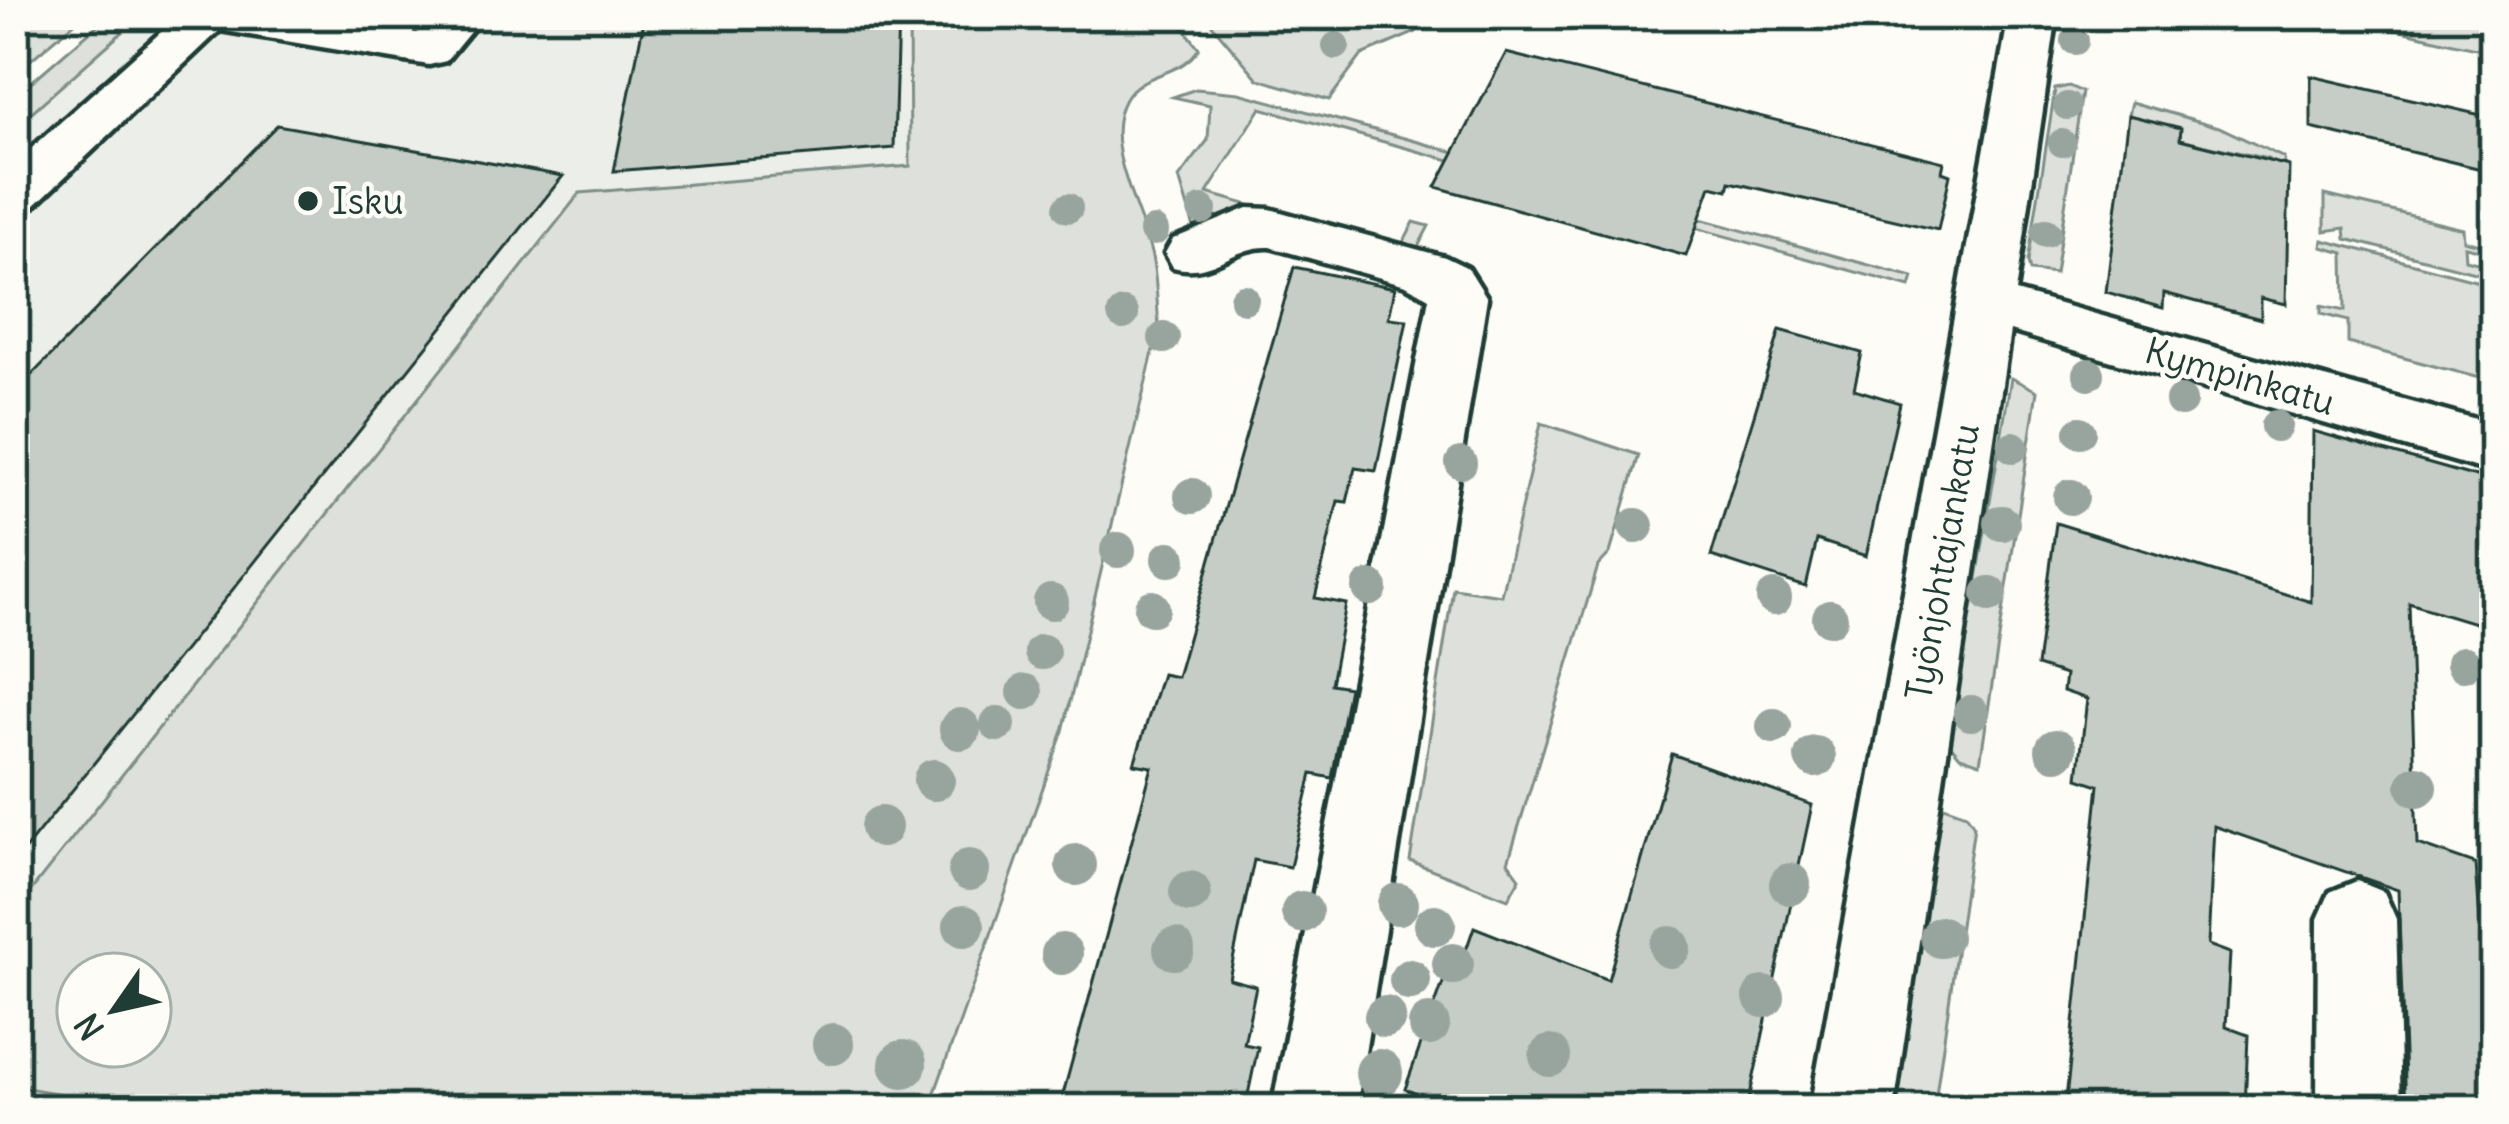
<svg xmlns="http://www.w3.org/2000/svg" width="2509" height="1124" font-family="Delius,sans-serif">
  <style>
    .built { fill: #eceee9 }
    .green { fill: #dde0db; stroke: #7e8e88; stroke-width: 3; fill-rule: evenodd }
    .building { fill: #c6cdc7; stroke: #1f3d34; stroke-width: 3 }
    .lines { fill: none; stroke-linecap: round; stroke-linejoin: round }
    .minor-casing { stroke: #1f3d34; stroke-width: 9 }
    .minor { fill: #fdfcf7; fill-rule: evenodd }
    .tree { fill: #98a59e }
    .poi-dot { fill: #1f3d34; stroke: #fdfcf7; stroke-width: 4.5 }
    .labels { text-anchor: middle; stroke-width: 9; stroke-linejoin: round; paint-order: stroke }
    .poi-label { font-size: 36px; fill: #1f3d34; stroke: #fdfcf7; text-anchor: start }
    .street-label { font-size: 36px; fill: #1f3d34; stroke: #fdfcf7 }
  </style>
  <rect width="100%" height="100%" fill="#fdfcf7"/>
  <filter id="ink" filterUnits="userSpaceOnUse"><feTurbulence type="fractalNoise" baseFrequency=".00833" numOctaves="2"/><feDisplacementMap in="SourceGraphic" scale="24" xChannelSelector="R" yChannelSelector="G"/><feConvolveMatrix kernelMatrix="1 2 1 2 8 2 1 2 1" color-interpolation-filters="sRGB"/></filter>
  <g filter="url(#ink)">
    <path class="built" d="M142,15H1072L1119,149L580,193L15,911V127Z
      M15,1086L150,1109H15Z"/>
    <path class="green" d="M36,15H84L15,73V32Z
      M109,15H142L15,127V96Z
      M909,15H1174L1199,48C1181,78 1142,70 1125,99C1099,146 1145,215 1153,262C1157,283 1157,306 1159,327L1063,731L929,1109H150L15,1086V911L580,193L910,166ZM78,974H150V1046H78Z
      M1204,15H1413L1425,18L1416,32L1362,55L1329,100L1258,79Z
      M2372,15H2494V52L2373,25Z
      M2069,86L2082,92L2055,274L2030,271L2028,262L2055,89Z
      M1196,89L1239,93L1913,277L1910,287L1261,108L1207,193L1400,248L1414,222L1429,226L1411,260L1270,222L1199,244L1179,178L1208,140L1210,105L1173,97Z
      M2131,102L2219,127L2284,158L2286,178L2268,159L2180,139V128L2128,115Z
      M2325,195L2462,228L2463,240L2491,247L2492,252L2464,246L2465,259L2493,266L2494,277L2346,239L2345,228L2325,231Z
      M2323,240L2494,285V382L2348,343V321L2321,314V306L2345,311L2344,253L2322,247Z
      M2011,378L2037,391L1980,763L1960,756L1949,743Z
      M1541,423L1639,455L1610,553L1598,566L1508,862L1520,878L1508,899L1410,861L1453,588L1501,595Z
      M1941,805L1966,814L1974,826L1934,1109H1894Z"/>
    <path class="building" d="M645,15H898L894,148L614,171Z
      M1506,53L1944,162L1942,172L1950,175L1938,230L1730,182L1728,190L1711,186L1686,256L1436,187Z
      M2311,76L2494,118V172L2311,128Z
      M2128,115L2181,128L2180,139L2289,166L2286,304L2261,298V319L2164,293L2163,308L2106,292Z
      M277,125L563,176L15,862V392Z
      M1294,267L1395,288L1389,318L1407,320L1376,471L1355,468L1347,502L1338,501L1315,598L1346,604L1331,684L1349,687L1332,778L1312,774L1290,867L1254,860L1229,979L1256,986L1244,1044L1258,1047L1245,1109H1059L1152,767L1134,764L1162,674L1177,677Z
      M1780,330L1862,353L1854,389L1900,403L1866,556L1817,540L1806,587L1711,556Z
      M2313,431L2494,482V629L2409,603L2417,844L2475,864L2486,1020L2494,1023V1109H2406L2398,890L2214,826L2208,945L2230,953L2226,1027L2248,1035L2245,1109H2065L2099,785L2078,778L2087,699L2063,691L2065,675L2037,666L2056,523L2311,602Z
      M1672,754L1812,805L1747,1109H1451L1405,1089L1455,949L1465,953L1474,927L1608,980Z"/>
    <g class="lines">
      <defs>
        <path id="minor" d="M180,15H304L417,33L434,15H484L446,61L429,65L220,30L34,206L15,211V163Z
          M2009,15H2057L2016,292L2494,425V473L2010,331L1894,1109H1810Z
          M1248,208L1270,209L1445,257L1468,268L1487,298L1356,1109H1272L1429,298L1406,285L1270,247C1234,245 1212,278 1173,267L1165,253L1173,239Z
          M2357,881L2384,892L2396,919L2401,1109H2317L2318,919L2330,892Z"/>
      </defs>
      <use href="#minor" class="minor-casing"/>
      <use href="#minor" class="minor"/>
    </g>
    <g class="tree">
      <circle cx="2075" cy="41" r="14"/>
      <circle cx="1336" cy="46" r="14"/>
      <circle cx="2067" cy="106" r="14"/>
      <circle cx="2062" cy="143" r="14"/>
      <circle cx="1068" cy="208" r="15"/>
      <circle cx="1202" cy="210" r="15"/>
      <circle cx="1154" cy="231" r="15"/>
      <circle cx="2046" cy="233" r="15"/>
      <circle cx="1244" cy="299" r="15"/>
      <circle cx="1123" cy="314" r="16"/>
      <circle cx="1164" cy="338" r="16"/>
      <circle cx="2089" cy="374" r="16"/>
      <circle cx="2181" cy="401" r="16"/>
      <circle cx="2276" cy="426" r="16"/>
      <circle cx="2080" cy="432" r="16"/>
      <circle cx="2013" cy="447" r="16"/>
      <circle cx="1461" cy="463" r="16"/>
      <circle cx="1192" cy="496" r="18"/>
      <circle cx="2071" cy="497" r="18"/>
      <circle cx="2002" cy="523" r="18"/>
      <circle cx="1636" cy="526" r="18"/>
      <circle cx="1118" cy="550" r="18"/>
      <circle cx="1169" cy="559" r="18"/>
      <circle cx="1370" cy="588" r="18"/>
      <circle cx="1990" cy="594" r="18"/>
      <circle cx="1774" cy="598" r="18"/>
      <circle cx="1051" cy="602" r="18"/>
      <circle cx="1152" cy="608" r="18"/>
      <circle cx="1830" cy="618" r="18"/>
      <circle cx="1042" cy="652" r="18"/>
      <circle cx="2463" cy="664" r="18"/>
      <circle cx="1025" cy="692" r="18"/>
      <circle cx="1971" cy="713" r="18"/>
      <circle cx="998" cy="724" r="18"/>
      <circle cx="960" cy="729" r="21"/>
      <circle cx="1774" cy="726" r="18"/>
      <circle cx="2056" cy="750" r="21"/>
      <circle cx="1815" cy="757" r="21"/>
      <circle cx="934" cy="780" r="21"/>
      <circle cx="2417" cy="786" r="21"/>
      <circle cx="881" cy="827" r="21"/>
      <circle cx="1076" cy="865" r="21"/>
      <circle cx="969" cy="870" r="21"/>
      <circle cx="1790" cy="884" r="21"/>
      <circle cx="1190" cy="892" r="21"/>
      <circle cx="1398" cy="904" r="21"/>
      <circle cx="1302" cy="912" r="21"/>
      <circle cx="1435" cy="925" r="21"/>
      <circle cx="964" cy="926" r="21"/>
      <circle cx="1941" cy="937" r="21"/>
      <circle cx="1670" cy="947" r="21"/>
      <circle cx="1174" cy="949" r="21"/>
      <circle cx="1062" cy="954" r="21"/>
      <circle cx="1453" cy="964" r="21"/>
      <circle cx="1410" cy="980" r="21"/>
      <circle cx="1764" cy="997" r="21"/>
      <circle cx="1385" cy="1017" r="21"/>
      <circle cx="1429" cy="1025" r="21"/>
      <circle cx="833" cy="1044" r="21"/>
      <circle cx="1550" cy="1056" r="21"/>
      <circle cx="903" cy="1064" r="24"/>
      <circle cx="1379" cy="1073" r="24"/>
    </g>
  </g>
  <circle class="poi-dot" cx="308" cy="201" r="12"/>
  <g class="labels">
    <g class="poi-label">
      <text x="332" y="214">Isku</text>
    </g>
    <g class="street-label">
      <text transform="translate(2240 376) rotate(16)" y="13">Kympinkatu</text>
      <text transform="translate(1942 562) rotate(-80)" y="13">Työnjohtajankatu</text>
    </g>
  </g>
  <rect width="2509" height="1124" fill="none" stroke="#fdfcf7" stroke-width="60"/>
  <rect x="30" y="30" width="2449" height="1064" fill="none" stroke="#1f3d34" stroke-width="4.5" filter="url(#ink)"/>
  <g transform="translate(114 1010) rotate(236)"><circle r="57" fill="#fdfcf7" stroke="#a4b0a9" stroke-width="3"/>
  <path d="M0-9L21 45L0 30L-21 45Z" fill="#1f3d34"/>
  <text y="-18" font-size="33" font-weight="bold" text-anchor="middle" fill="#1f3d34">N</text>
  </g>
</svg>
